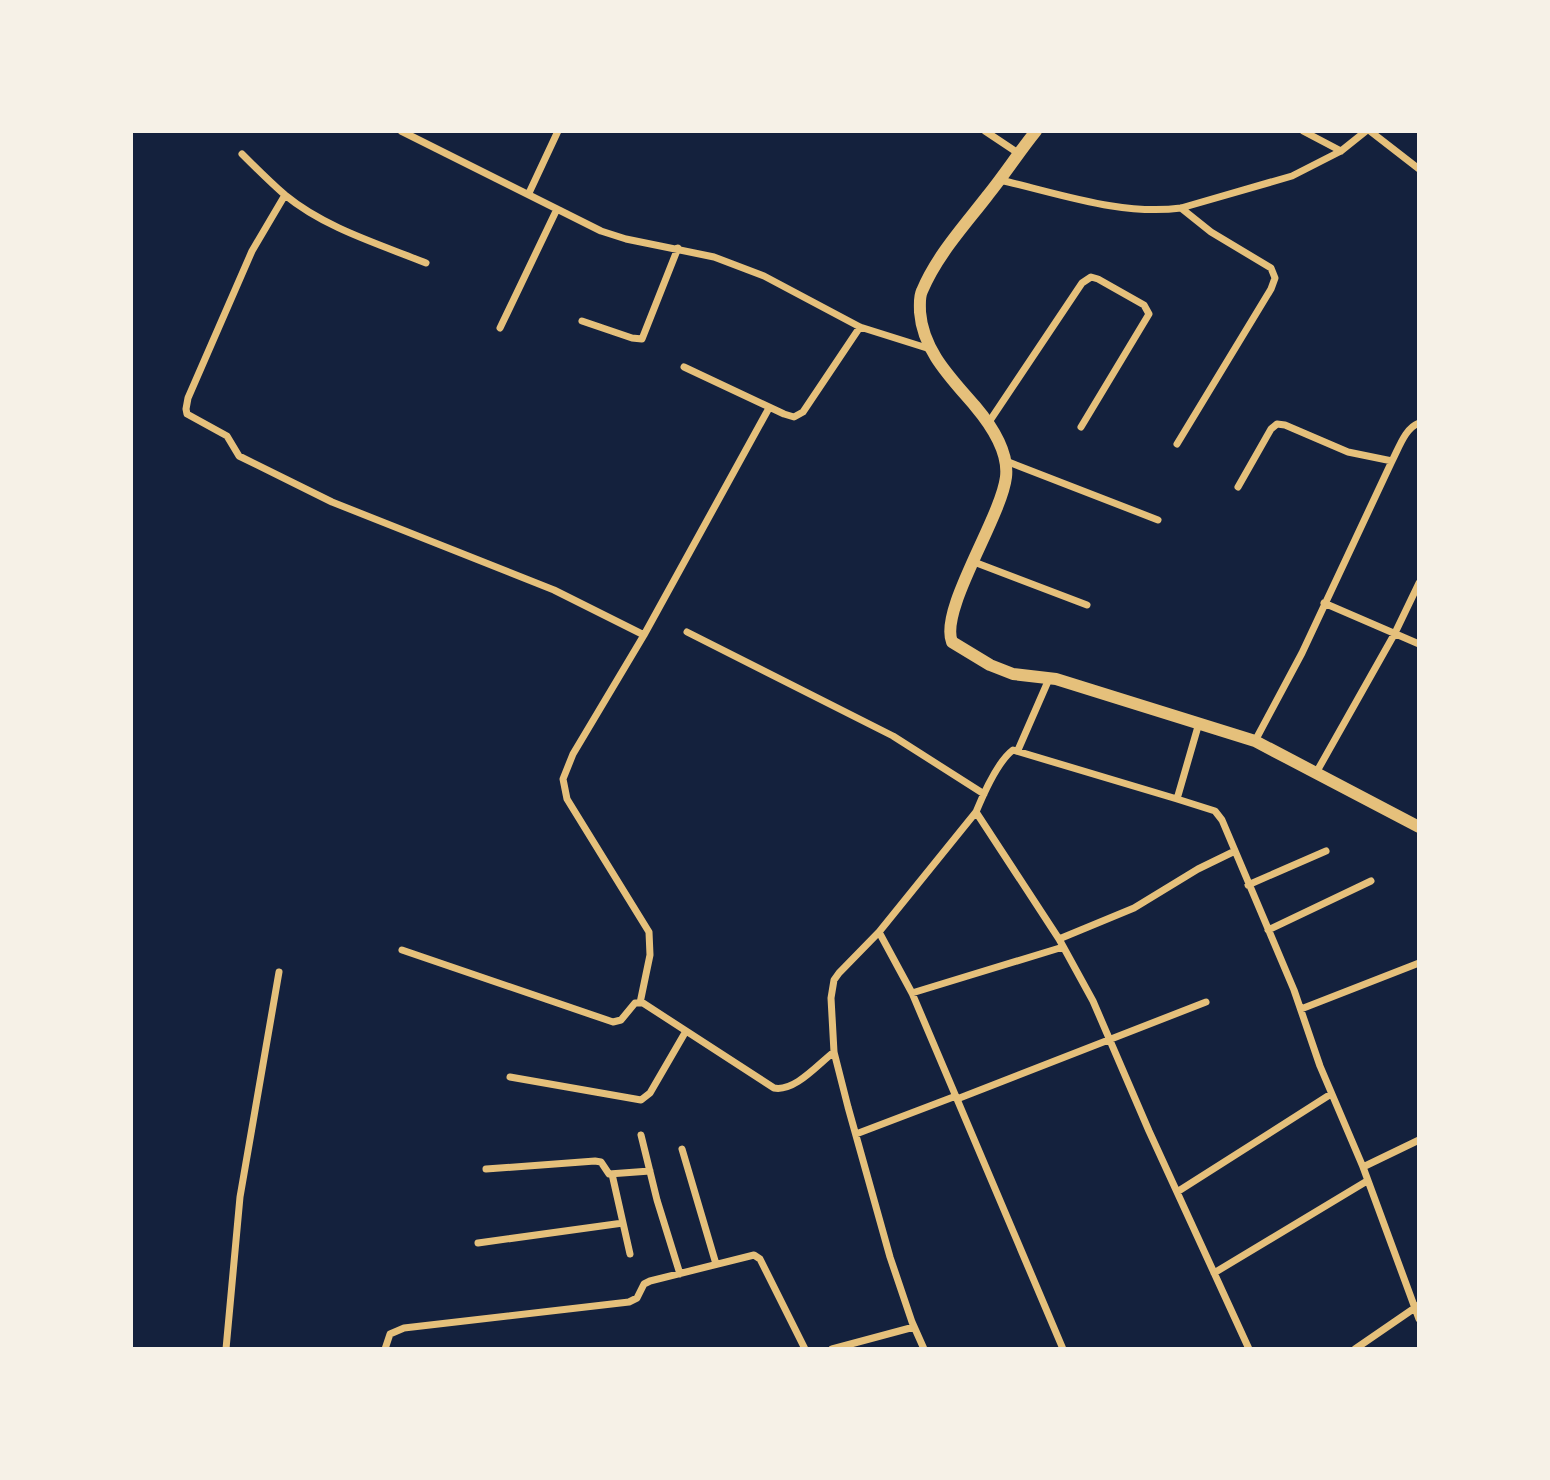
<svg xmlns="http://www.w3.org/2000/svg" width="1550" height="1480" font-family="Karla,sans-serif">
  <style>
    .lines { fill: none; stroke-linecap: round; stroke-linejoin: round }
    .minor { stroke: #e5c07b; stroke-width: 7 }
    .tertiary { stroke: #e5c07b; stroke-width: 12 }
  </style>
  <rect width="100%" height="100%" fill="#14213d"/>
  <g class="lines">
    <path class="minor" d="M401,131L601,231L626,239L714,257L764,276L860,327L930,349
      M985,131L1018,153
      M1303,131L1341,151
      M1370,131L1419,169
      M242,154C256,168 270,182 285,195C325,228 379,244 426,263
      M1000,180C1058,193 1121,216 1181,208L1292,176L1341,151L1366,131
      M529,193L558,131
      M285,195L252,251L188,398L186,409L187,414L227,436L239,456L332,502L554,590L644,635
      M582,321L632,338L642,339L678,248
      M500,328L557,209
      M684,367L784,414L794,417L803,412L860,327
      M989,422L1082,283L1091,277L1098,279L1144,305L1149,314L1081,427
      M1177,444L1271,289L1275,278L1271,268L1211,232L1181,208
      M1006,461L1158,520
      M1238,487L1271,429L1277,424L1285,425L1348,452L1392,461
      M974,562L1087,605
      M1324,603L1419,644
      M687,632L893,736L984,794
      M1199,723L1177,799L1215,811L1222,820L1294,990L1320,1066L1363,1167L1419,1319
      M1255,741L1302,653L1392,461C1399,448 1405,428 1419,423
      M1018,750L1049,679
      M1316,773L1395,633L1419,583
      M976,812L1059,939L1093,1001L1149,1131L1249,1349
      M1248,885L1326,851
      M1268,930L1371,881
      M879,932L912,993L1063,1349
      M1059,939L1134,908L1198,869L1235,851
      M402,950L613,1022L621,1020L635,1003H643L774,1088C795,1092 818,1064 834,1052
      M912,993L1063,947
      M640,1003L650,955L649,932L567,799L563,779L573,754L644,635L769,408
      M1301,1009L1419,963
      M510,1077L641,1100L650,1093L686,1031
      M957,1099L1206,1002
      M856,1134L956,1096
      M641,1135L657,1200L680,1274
      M682,1149L716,1264
      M1363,1167L1419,1140
      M486,1169L595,1161L601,1162L609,1174L650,1171
      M612,1174L630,1254
      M1177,1192L1331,1094
      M478,1243L623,1223
      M1214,1273L1367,1181
      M226,1349L240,1197L279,972
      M385,1349L390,1334L404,1328L629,1302L637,1298L644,1284L650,1281L754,1255L760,1259L805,1349
      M832,1349L914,1327
      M924,1349L912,1322L890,1257L848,1107L834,1052L831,998L834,980L839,973L879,932L976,812C983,795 998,761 1013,750L1177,799
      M1355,1349L1419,1305"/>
    <path class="tertiary" d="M1036,131C1019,152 1005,174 988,195C965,225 937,255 922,291C919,297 920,305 920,312C923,351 951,378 975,406C991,425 1009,451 1006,477C1001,518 939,610 952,642L990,665L1013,674L1056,679L1255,741L1419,827"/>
  </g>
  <rect width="1550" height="1480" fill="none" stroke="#f6f1e7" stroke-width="266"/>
</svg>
